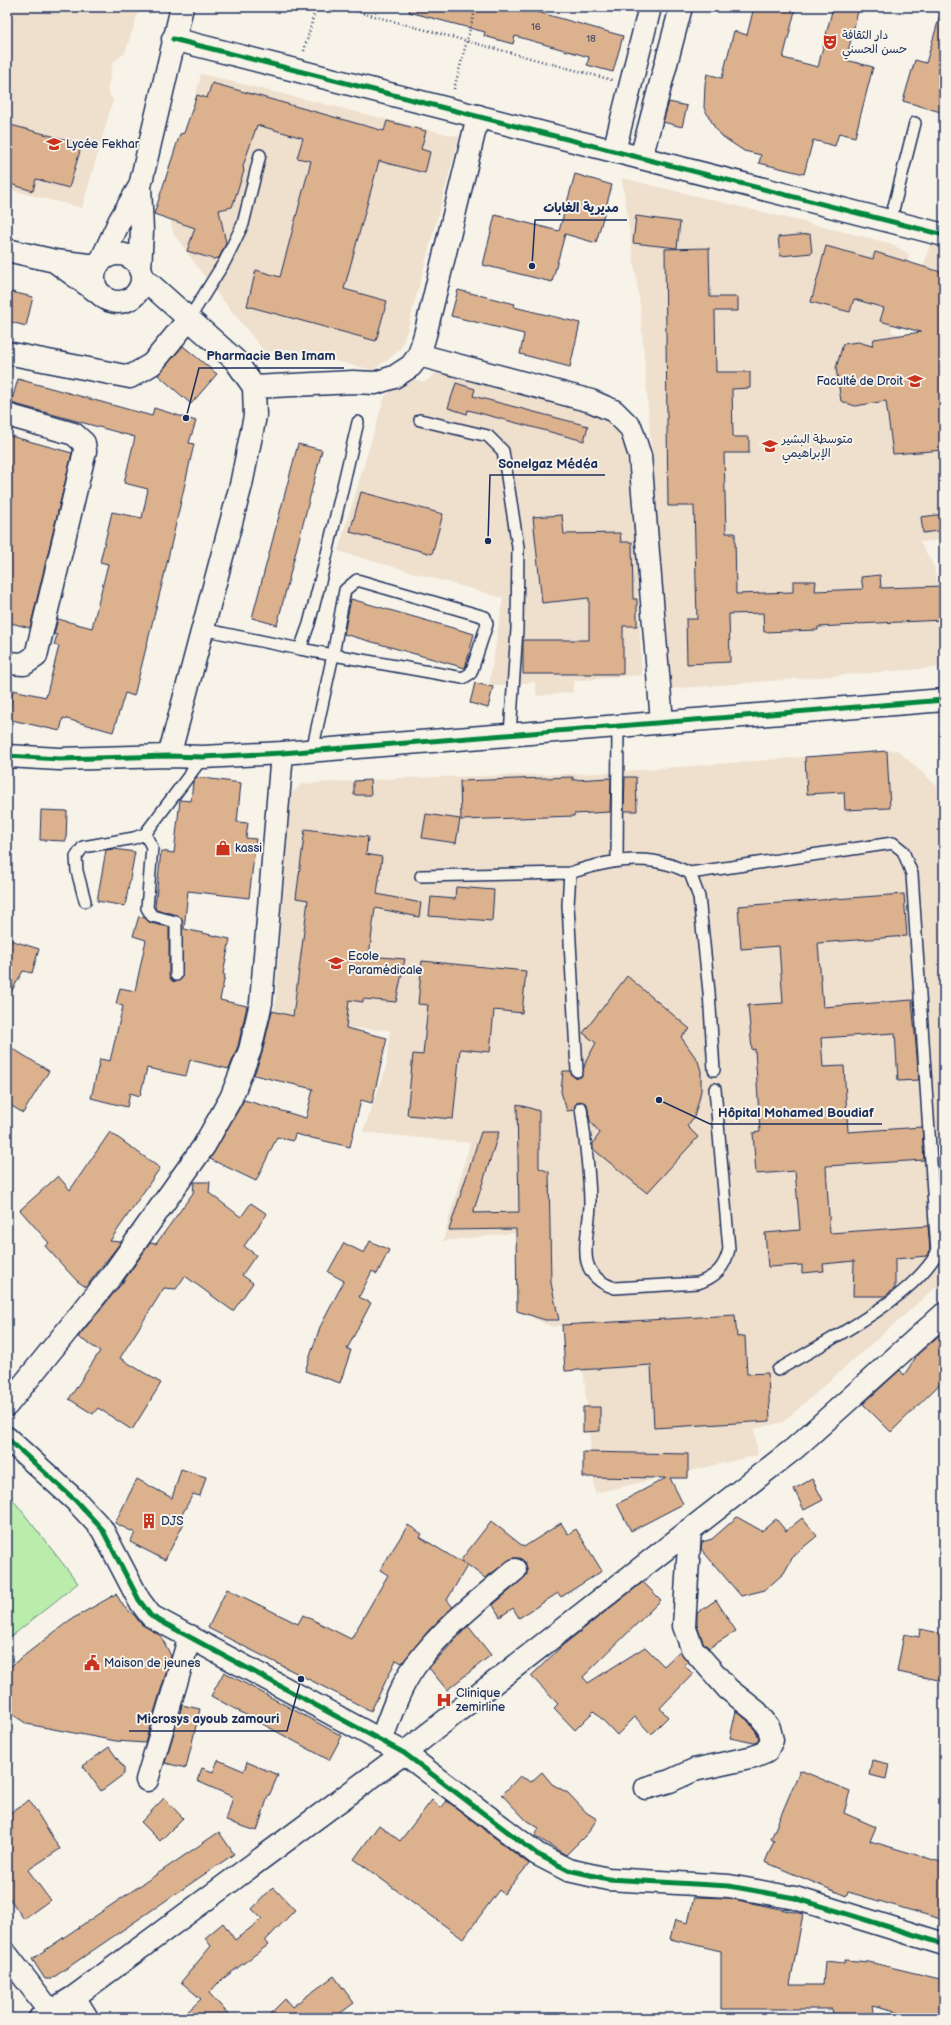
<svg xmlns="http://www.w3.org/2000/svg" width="951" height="2025" font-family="'Balsamiq Sans','Playpen Sans Arabic',sans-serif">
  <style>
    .built { fill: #efdfcd }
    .green { fill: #baedac; stroke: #6a8e85 }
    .building { fill: #dcb18d; stroke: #1b2f5e }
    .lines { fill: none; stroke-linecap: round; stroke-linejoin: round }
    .service-casing { stroke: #1b2f5e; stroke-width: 14 }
    .minor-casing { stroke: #1b2f5e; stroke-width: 25 }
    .tertiary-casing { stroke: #1b2f5e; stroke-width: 25 }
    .secondary-casing { stroke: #1b2f5e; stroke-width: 25 }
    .path { stroke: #1b2f5e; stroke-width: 2.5; stroke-dasharray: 1 3; stroke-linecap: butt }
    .service { stroke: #f7f3e8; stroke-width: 11 }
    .minor { stroke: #f7f3e8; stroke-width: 22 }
    .tertiary { stroke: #f7f3e8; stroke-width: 22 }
    .secondary { stroke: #f7f3e8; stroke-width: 22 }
    .cycleway-casing { stroke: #f7f3e8; stroke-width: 8 }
    .cycleway { stroke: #00873e; stroke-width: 5 }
    .labels { text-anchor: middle; stroke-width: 4; stroke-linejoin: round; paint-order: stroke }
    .number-label { font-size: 10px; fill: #4b506a }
    .poi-label { font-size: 12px; fill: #1b2f5e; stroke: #f7f3e8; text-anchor: start }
    .leader { fill: none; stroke: #1b2f5e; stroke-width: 1.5 }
    .callout-dot { fill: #1b2f5e; stroke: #f7f3e8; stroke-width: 1.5 }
    .callout-label { font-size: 13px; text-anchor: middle; font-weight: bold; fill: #1b2f5e; stroke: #f7f3e8; stroke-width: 4; stroke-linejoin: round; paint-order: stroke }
  </style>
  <rect width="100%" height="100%" fill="#f7f3e8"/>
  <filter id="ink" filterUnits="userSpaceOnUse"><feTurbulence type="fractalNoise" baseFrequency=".025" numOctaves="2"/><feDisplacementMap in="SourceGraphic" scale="8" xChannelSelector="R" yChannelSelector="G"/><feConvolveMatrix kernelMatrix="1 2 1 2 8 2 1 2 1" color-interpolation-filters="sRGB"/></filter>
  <g filter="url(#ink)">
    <path class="built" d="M7,7H140L125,53L113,62L107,90L113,100L82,208L7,189Z
      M201,74L459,137L408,327L401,348L389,359L372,370L288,349L265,352L213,288L173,233L168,208Z
      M622,178L889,243L909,254L891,332L926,342L917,291L931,240L944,243V540L920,542L934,566L944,630V667L670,689L640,305Z
      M440,370L594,411L616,428L626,447L635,532L642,675L573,681V692L537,696L535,682L489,686L503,598L338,551L385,396L408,378L425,382Z
      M897,750L937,786L944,923V1280L783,1422L754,1429L758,1455L595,1493L579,1323L553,1327L534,1319L523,1304L515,1233L443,1241L470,1143L363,1132L386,1068L390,1030L274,1024L290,795L302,784L403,778L599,773Z"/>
    <path class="green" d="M7,1492L78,1583L12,1636L7,1630Z"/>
    <path class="building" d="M410,7H520L623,36L613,72L587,65L589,57L515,36L513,44L484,36L485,32L409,12Z
      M754,7H796L783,58L818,67L833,7H859L846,60L873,67L855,137L839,133L835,146L813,140L804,174L759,163L761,155L744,151L723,137L715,128L704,108L705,84L707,74L722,78L734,31L747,35Z
      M940,15H944V113L903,101L915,60L926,63Z
      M212,83L384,131L387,121L426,131L421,149L430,152L425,173L379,161L344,289L387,301L376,341L247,306L256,270L280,277L311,161L297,158L303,138L257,125L243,166L244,171L232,207L219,210L226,243L219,258L213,259L187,251L195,228L154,214L180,134L184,133L197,95L207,98Z
      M669,102L687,106L682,127L663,122Z
      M7,124L82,144L69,188L36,179L33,191L7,183Z
      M575,174L612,185L596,243L565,234L552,282L483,265L495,215L559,231Z
      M636,216L680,222L677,248L633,243Z
      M810,234L812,253L780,256L778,237Z
      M826,246L873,259L875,252L944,273V450L893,454L886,401L855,406L841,401L836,368L843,344L858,342L872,346L874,339L921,332L880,321L884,308L854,299L850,312L811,302Z
      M709,248L710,297H738V311H715L716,372H750V388L732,389L733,437H749V453H724L726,533H735L736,594L793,592V581H816L815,591L863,589L861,577L880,575L881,588L944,586V620L856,624V625L818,627V630L764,632L763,613L729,614L730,662L687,664L686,619H697L694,506H668L665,249Z
      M458,290L515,304L514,307L580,323L570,367L520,354L524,334L451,316Z
      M7,291L33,297L26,326L7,321Z
      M183,346L217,374L191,404L158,375Z
      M18,379L152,416L154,408L196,421L189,443L194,444L164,576L134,696L125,693L113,732L63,718L60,731L7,719L13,690L46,697L59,646L54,645L57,635L54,634L58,619L92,628L108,564L100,562L112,512L142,518L148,489L124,483L135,437L11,403Z
      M456,383L475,389L473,396L588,426L584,441L468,410L467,414L448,408Z
      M7,435L72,453L30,628L7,622Z
      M298,444L322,450L277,625L252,618Z
      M361,492L443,514L432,554L350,532Z
      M944,514V530L923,533L921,517Z
      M562,515L564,534L620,533L621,542H632L633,599H637V626H623V674H523V640H589V598L542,603L533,517Z
      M351,599L474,634L465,668L344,634Z
      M475,683L493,687L488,708L470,703Z
      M887,751L890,808L845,810L844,792L807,794L805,757Z
      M196,777L241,783L237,822L248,823L246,838L256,839L249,898L188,891L184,929L230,939L223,974L225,975L220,1000L247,1006L238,1046L229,1069L190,1060L186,1076L147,1068L140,1096L130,1093L127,1107L91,1098L100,1059L110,1061L123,1006L116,1004L120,988L135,991L146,940L133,936L139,916L145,918L150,923L169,927V975L172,981L176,982L182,978V919L178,915L156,910L155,907L161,851L174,853L180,800L191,801L193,782Z
      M573,777V780L611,778L610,812L574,814V816L461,820L460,781Z
      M625,777H636L637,811H624Z
      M370,780L371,795H354V781Z
      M41,810L67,811L66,841L40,840Z
      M426,814L460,819L456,843L422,838Z
      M305,829L368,837L366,854L382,857L377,894L421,903L419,917L375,908L369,956L405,959L396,1002L363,999V1002L349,1000L346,1028L387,1038L372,1103L361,1100L350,1147L295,1134L293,1141L277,1137L256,1181L210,1159L244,1100L306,1118L313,1089L254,1075L262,1053L272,1011L293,1016L308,900L296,898Z
      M114,849L135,852L125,906L97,901L106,850Z
      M456,887L494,890L492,921L429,916L431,897L455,899Z
      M904,894L907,936L818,943L823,1007L912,1000L919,1080L898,1081L895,1033L821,1038L823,1067L844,1066L848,1132L922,1127L924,1160L826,1166L830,1233L928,1226L930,1251L926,1256L895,1259V1288L885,1296H853L854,1261L823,1264L824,1271L802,1273V1265L768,1267L765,1233L800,1230L795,1171L756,1174L753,1133L760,1132L755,1049L752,1050L748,1005L783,1003L779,946L741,949L738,906Z
      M7,939L39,949L32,973L23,971L7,999Z
      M422,961L526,971L522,1013L494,1010L490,1052L460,1049L453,1119L407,1115L413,1054L423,1055L428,1005L418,1004Z
      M627,976L690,1029L681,1037L698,1061L701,1071V1090L699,1100L694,1117L687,1126L698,1137L647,1193L593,1149V1143L600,1133L590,1121L587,1104L580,1101L575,1105L574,1110L567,1111L561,1092L563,1071H570L574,1077H581L586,1061L596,1043L583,1033Z
      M7,1045L49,1071L23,1113L7,1103Z
      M517,1104L539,1111V1168L549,1172L551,1283L559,1320H545L517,1311L516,1229L449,1230L481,1132H499L473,1213L519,1212Z
      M110,1132L160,1168L110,1241L121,1242L86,1287L77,1281L45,1246L49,1243L20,1210L58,1176L70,1190Z
      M194,1182H210L209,1193L241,1217L251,1203L267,1214L244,1246L256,1255L242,1275L253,1283L233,1311L185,1276L176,1289L164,1288L120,1358L161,1383L132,1430L98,1408L93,1414L69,1399L100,1351L78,1337L123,1282L150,1243L156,1244L193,1193Z
      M370,1241L389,1250L377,1274L372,1271L359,1297L371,1303L347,1349L351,1350L340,1383L305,1371L320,1327L344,1281L328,1272L344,1243L364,1253Z
      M735,1315L737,1337L745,1336L747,1374L768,1373L770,1421L654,1428L651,1365L565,1371L562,1325Z
      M944,1331V1380L891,1432L863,1404L900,1370L904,1375L918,1354Z
      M583,1407H600V1431L583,1432Z
      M583,1452L688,1454V1478H670L683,1504L631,1531L617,1504L666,1478L583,1477Z
      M181,1469L206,1477L200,1496L193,1494L179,1520L184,1523L165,1560L130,1542L135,1533L115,1523L137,1479L172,1498Z
      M812,1479L823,1500L804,1510L794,1489Z
      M737,1517L762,1531L776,1519L786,1531L802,1518L817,1536L794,1555L784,1573L765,1590L741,1596L701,1549L702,1542L712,1539Z
      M491,1521L524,1547L561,1523L568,1534L576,1529L602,1571L561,1597L558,1593L519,1618L513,1608L500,1617L493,1605L523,1579L527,1574V1568L525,1562L520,1558H513L485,1578L461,1560Z
      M408,1525L422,1534L420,1537L467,1566L447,1600L453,1607L428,1631L402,1663L396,1660L371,1711L208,1628L227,1589L298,1624L303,1615L351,1639L388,1575L380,1570Z
      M643,1582L661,1600L583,1677L588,1683L645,1647L664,1666L680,1651L688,1662L684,1665L693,1674L660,1708L668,1717L651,1734L635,1717L617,1735L594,1711L575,1730L554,1708L558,1704L531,1676L563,1645Z
      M116,1594L124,1607L134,1615L141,1624L161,1636L171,1656L145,1743L116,1741L27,1724L7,1711V1669L70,1620Z
      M716,1600L736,1631L709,1648L703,1642L697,1624V1613Z
      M468,1626L491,1655L447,1690L429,1668Z
      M920,1629L944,1634V1681L897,1672L904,1634L919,1637Z
      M224,1672L342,1736L329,1760L211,1696Z
      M182,1705L200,1709L186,1768L165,1763Z
      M736,1711L748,1721L757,1733L759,1739L757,1742L754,1743L730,1738Z
      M109,1747L124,1768V1774L101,1791L83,1766Z
      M218,1760L244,1771L247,1762L278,1775L269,1796H268L257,1831L226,1821L233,1797L197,1781L202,1768L213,1772Z
      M872,1760L889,1764L886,1779L869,1775Z
      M800,1770L850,1791L844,1813L876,1827L870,1841L944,1863V1920L848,1892L846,1896L765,1862L774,1841L771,1839Z
      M542,1772L552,1784L568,1793L587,1813L597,1819L588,1833L566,1855L535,1836L539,1828L527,1821L502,1795L520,1776L531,1782Z
      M164,1798L183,1818L160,1841L141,1822Z
      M29,1800L60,1849L28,1870L50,1900L24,1919L7,1895V1815Z
      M432,1800L441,1808L447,1801L529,1864L504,1894L499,1890L463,1939L354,1859L379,1825L400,1841Z
      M219,1832L234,1854L51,1979H45L32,1959Z
      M273,1887L295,1910L265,1941L268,1945L220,1981L209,1993L232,2018H181L201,1999L181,1982L211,1946L205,1938L223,1923L235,1940L262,1919L252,1909Z
      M694,1897L728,1898L803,1914L790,1985H823L825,1961L844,1963L845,1960L869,1962L944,1980V2000L940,2018H923L872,2005L874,2018H834L832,2009H721V1951L670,1939L675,1920L688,1923Z
      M334,1976L354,2003L334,2018H266L285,1999L292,2007Z"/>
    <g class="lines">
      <defs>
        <path id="service" d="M890,222L915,123
          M189,319L225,261L243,224L260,155
          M420,420L488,436L503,451L518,547L517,629L510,734
          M202,629L300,649L309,624L326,558L358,422
          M300,649L463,678L471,673L487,624L485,617L357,580L345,590L333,655L312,751
          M145,834L152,847L147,908L152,916L176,922V975
          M617,861L618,726
          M690,873L893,843L903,851L912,874L937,1253C910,1301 826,1341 778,1370
          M421,876L570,873
          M85,901L77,871L76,857L83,847L134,838L145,834L203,757
          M577,1071L568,905L570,873C599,863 637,855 667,864C675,866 683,870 690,873L699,897L709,992L714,1070
          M581,1108C585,1140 590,1172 590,1204C590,1222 583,1244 587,1262C591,1277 602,1284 615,1288L698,1283C716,1277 725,1267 729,1249L715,1089"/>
        <path id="minor" d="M614,151L650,7
          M641,158L681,7
          M7,250L55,261L97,266
          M56,262L103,296
          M7,353L130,377L152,364L189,319
          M419,355L591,401L614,411L631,428L640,456L662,722
          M254,387L353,382L375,383L394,377L411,366L419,355L425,335L478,116
          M7,415L74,434L84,443L85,451L36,656L24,664L7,663
          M7,1405L113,1274L204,1146L231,1098L250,1050L261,1003L282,753
          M7,1438L76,1501L102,1529L139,1600L151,1616L404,1753
          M381,1741C390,1716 399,1688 415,1666C443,1628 479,1600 515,1570
          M147,1780L190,1636
          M646,1788L670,1781L694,1770L754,1757L766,1752L772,1740L769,1728L757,1712L728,1689L692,1648L684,1626L690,1529
          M7,1955L50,2011"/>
        <path id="tertiary" d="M173,39L944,235
          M94 278a24 24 0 1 1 48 0a24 24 0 1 1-48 0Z
          M101,261L120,220L140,186
          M140,270L142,231L140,186L182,7
          M142,277L235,360L254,387L255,416L241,485L169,756
          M7,756L59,759L169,756L203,757L282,753L944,700
          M404,1753L537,1854L568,1870L608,1879L729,1886L795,1898L944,1944"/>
        <path id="secondary" d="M74,1997L404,1753L795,1448L944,1314
          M40,2018L74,1997L87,2018"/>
      </defs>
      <use href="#service" class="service-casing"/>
      <use href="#minor" class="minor-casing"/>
      <use href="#tertiary" class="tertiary-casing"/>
      <use href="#secondary" class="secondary-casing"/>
      <path class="path" d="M340,7L612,80
        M608,7L627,12
        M304,51L316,7
        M454,89L476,7"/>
      <use href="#service" class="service"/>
      <use href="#minor" class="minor"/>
      <use href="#tertiary" class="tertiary"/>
      <use href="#secondary" class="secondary"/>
      <defs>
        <path id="cycleway" d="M173,39L944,235
          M7,756L59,759L169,756L203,757L282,753L944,700
          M7,1438L76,1501L102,1529L139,1600L151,1616L404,1753L537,1854L568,1870L608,1879L729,1886L795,1898L944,1944"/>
      </defs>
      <use href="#cycleway" class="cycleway-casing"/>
      <use href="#cycleway" class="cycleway"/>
    </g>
  </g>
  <defs>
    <symbol id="theatre-bare" viewBox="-9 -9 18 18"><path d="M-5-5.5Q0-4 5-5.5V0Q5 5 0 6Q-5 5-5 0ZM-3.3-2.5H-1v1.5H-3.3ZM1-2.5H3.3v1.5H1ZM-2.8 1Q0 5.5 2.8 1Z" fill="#c8321e" stroke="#f7f3e8" stroke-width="2.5" paint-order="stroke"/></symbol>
    <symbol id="school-bare" viewBox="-9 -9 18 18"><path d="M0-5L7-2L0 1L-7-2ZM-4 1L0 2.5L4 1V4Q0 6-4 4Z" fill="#c8321e" stroke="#f7f3e8" stroke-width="2.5" paint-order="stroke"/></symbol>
    <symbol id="university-bare" viewBox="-9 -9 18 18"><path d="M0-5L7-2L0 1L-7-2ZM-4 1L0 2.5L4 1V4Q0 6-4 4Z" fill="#c8321e" stroke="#f7f3e8" stroke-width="2.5" paint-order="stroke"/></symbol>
    <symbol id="shop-bare" viewBox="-9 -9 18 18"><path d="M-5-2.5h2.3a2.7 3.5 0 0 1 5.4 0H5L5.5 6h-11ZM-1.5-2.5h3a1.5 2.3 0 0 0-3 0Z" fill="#c8321e" stroke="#f7f3e8" stroke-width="2.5" paint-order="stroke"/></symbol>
    <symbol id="building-bare" viewBox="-9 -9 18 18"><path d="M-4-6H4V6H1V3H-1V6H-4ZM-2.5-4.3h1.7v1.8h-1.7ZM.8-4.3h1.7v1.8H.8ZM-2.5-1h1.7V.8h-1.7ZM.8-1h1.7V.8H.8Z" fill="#c8321e" stroke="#f7f3e8" stroke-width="2.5" paint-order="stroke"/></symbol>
    <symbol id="civic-bare" viewBox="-9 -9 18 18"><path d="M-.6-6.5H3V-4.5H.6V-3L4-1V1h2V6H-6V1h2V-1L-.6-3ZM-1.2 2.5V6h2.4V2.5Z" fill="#c8321e" stroke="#f7f3e8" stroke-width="2.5" paint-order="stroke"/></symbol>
    <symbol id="hospital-bare" viewBox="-9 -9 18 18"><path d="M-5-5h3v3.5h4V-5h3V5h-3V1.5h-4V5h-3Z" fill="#c8321e" stroke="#f7f3e8" stroke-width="2.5" paint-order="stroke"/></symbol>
  </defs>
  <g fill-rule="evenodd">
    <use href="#theatre-bare" x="819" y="31" width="22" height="22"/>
    <use href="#school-bare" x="43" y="133" width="22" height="22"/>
    <use href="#university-bare" x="904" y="370" width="22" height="22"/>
    <use href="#school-bare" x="759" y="435" width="22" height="22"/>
    <use href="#shop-bare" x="212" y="837" width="22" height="22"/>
    <use href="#university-bare" x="325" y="952" width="22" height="22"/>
    <use href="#building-bare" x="138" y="1510" width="22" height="22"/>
    <use href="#civic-bare" x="81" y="1652" width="22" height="22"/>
    <use href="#hospital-bare" x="433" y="1689" width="22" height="22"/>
  </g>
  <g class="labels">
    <g class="number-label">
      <text x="536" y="30">16</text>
      <text x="591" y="42">18</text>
    </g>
    <g class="poi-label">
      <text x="842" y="39">دار الثقافة<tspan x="842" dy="14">حسن الحسني</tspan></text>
      <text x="66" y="148">Lycée Fekhar</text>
      <text x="903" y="385" text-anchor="end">Faculté de Droit</text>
      <text x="782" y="443">متوسطة البشير<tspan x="782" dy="14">الإبراهيمي</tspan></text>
      <text x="235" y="852">kassi</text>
      <text x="348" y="960">Ecole<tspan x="348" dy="14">Paramédicale</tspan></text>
      <text x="161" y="1525">DJS</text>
      <text x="104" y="1667">Maison de jeunes</text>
      <text x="456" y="1697">Clinique<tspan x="456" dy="14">zemirline</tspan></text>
    </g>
  </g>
  <path class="leader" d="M532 266L535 220H627M186 418L199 368H344M488 541L490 475H605M659 1100L710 1124H882M301 1679L287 1731H129"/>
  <g class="callout-dot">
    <circle cx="532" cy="266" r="4"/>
    <circle cx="186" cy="418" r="4"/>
    <circle cx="488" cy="541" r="4"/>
    <circle cx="659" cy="1100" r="4"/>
    <circle cx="301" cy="1679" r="4"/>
  </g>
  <g class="callout-label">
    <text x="581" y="212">مديرية الغابات</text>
    <text x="271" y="360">Pharmacie Ben Imam</text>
    <text x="548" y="468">Sonelgaz Médéa</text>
    <text x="796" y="1117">Hôpital Mohamed Boudiaf</text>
    <text x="208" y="1723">Microsys ayoub zamouri</text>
  </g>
  <rect width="951" height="2025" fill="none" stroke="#f7f3e8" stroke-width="24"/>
  <rect x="12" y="12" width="927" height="2001" fill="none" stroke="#1b2f5e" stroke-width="1.5" filter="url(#ink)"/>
</svg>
